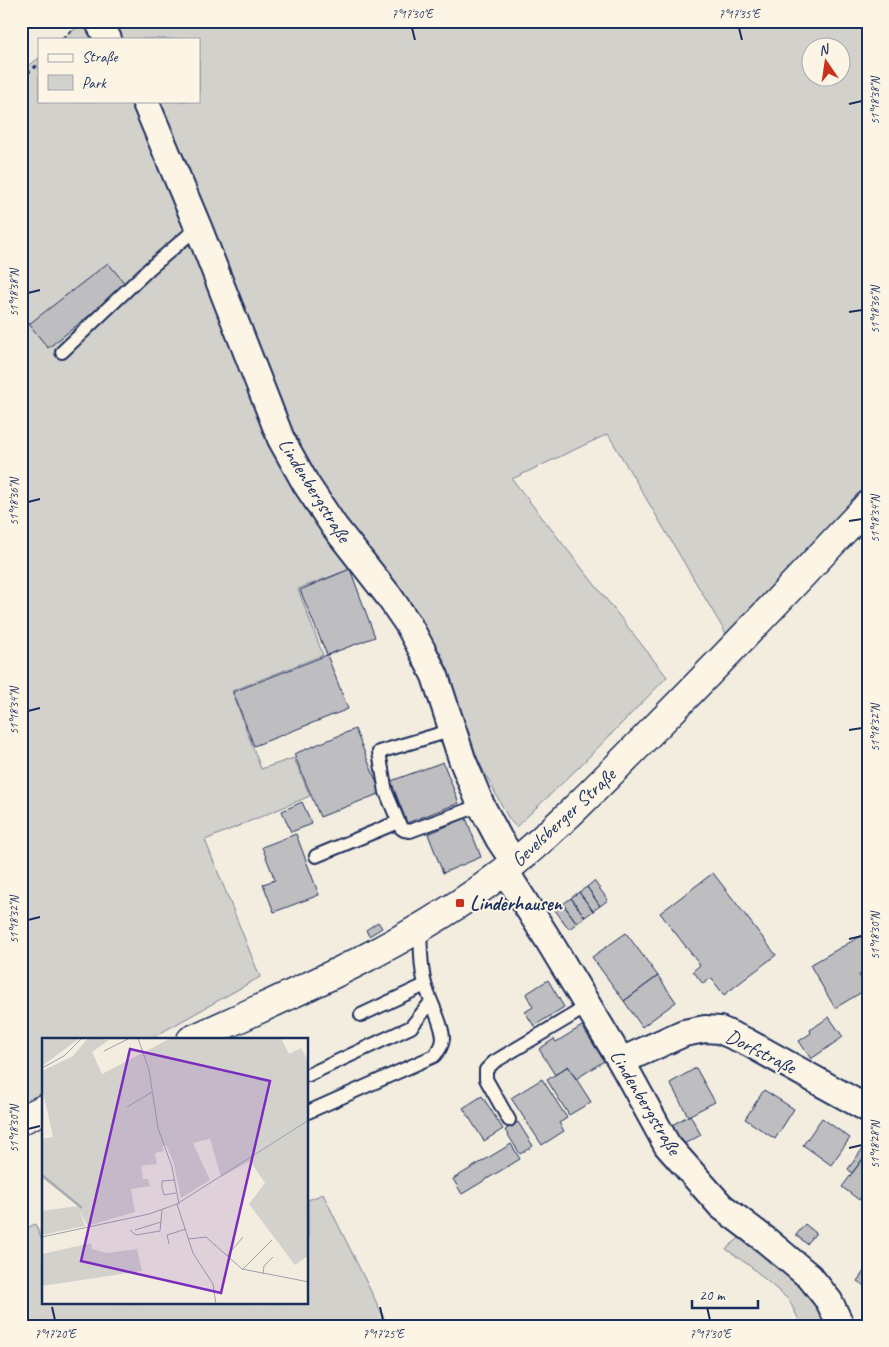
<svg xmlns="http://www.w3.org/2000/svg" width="889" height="1347" font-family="Caveat,sans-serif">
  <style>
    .green { fill: #d3d1cc; stroke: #778095; fill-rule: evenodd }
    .building { fill: #bebec0; stroke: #1b2f5e }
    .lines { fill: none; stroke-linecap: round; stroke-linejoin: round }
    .lane-casing { stroke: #1b2f5e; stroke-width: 16 }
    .street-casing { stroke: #1b2f5e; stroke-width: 30 }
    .secondary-casing { stroke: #1b2f5e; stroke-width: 31 }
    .path { stroke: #1b2f5e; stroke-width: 3; stroke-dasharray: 4 4; stroke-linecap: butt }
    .lane { stroke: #fcf5e5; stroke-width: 12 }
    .street { stroke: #fcf5e5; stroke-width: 26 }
    .secondary { stroke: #fcf5e5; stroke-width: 28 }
    .ticks { fill: none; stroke: #1b2f5e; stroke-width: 2 }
    .poi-dot { fill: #c8321e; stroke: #fcf5e5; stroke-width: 2 }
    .labels { text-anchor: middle; stroke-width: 4; stroke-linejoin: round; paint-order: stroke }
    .street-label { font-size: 20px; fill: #1b2f5e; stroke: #fcf5e5 }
    .poi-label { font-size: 20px; font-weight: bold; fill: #1b2f5e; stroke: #fcf5e5; text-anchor: start }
    .inset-river { fill: none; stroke: #a9acb3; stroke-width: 2.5 }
    .inset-road { fill: none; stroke: #9da1ac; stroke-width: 1 }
    .view { fill: #7b2cbf; fill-opacity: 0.15; stroke: #7b2cbf; stroke-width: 2.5 }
    .inset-edge { fill: none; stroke: #1b2f5e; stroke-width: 2.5 }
    .neatline { fill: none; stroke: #1b2f5e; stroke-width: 2 }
    .ticks-label { font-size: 12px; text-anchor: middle; fill: #1b2f5e }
  </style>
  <rect width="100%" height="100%" fill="#f3ede0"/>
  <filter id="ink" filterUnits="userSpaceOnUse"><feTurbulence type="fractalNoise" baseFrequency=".02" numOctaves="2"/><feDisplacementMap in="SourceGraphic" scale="10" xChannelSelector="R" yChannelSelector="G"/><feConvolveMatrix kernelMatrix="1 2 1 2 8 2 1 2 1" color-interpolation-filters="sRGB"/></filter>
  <g filter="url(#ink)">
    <path class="green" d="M85,21H868V512L731,642L608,434L512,479L667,677L576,770L516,827L509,819L477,758L444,660L420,617L394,582L351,529L330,542L350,569L298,589L323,655L232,691L261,769L294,758L310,796L205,840L260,977L150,1039L44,1040V1100L21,1113V71L39,58V101H199V39H63ZM812,48H842V78H812Z
      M323,1194L386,1322L375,1326H21V1231L35,1224L44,1245V1303H308V1200Z
      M745,1233L802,1279L829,1326H802L789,1300L750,1266L726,1249Z"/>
    <path class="building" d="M108,263L127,286L48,348L29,324Z
      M350,569L375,637L327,655L300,590Z
      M327,655L348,709L254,746L233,692Z
      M355,729L381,793L320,817L294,754Z
      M443,762L459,803L407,823L391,781Z
      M302,802L312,824L291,832L282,811Z
      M466,818L481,857L443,873L428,834Z
      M296,834L319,895L274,912L263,884L275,880L262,847Z
      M713,873L776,955L724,995L711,978L703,984L693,971L700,965L660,913Z
      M594,881L608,900L600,906L587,887Z
      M587,887L600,906L593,911L579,892Z
      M579,892L593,911L585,917L571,898Z
      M571,898L585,917L577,923L563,904Z
      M563,904L577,923L569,929L555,910Z
      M378,922L382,928L369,936L366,930Z
      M868,932V971L859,975L867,989L835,1008L810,965Z
      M626,933L658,976L624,1001L592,957Z
      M658,976L676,1002L642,1027L624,1001Z
      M548,980L564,1007L534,1026L525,1012L533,1007L526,994Z
      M829,1017L843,1037L811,1059L799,1041L811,1033L810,1030Z
      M582,1026L604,1061L576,1079L568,1066L555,1075L539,1049L554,1039L556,1042Z
      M568,1066L591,1102L569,1115L547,1080Z
      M696,1068L715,1102L688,1116L670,1083Z
      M542,1079L567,1118L559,1123L564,1131L542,1145L511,1098Z
      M764,1090L794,1109L775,1139L745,1119Z
      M482,1096L503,1129L484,1141L463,1108Z
      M690,1115L701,1135L680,1146L670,1126Z
      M822,1118L850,1138L831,1165L803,1145Z
      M518,1122L533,1146L520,1154L505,1130Z
      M867,1143L868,1152L852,1173L848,1169Z
      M511,1144L520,1159L462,1194L453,1179Z
      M868,1152V1200L862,1196L859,1200L842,1187Z
      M805,1224L816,1233L807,1244L796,1235Z
      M865,1270L868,1272V1288L857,1281Z"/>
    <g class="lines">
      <defs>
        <path id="lane" d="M62,352L150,268L198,227
          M453,730L379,752L386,792L401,828L404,830L410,831L481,805
          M316,856L398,822
          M361,1015L425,985
          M308,1075L411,1027L431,1002
          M308,1112L434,1056C439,1050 442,1047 443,1039C443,1024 430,1002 426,987C420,969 421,947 420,928
          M509,1120L486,1079V1070L494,1062L588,1006"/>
        <path id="street" d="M98,21L108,39
          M145,101L198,227L281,439L306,484L334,526L388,595L408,624L422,650L435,676L462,759L481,805L499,839L515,863
          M505,871L549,941L621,1061L667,1145L721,1206L767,1241L810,1277L829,1301L841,1326
          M621,1061L684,1033L705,1029L720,1030L747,1042L868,1109"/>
        <path id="secondary" d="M191,1040C292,994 396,950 486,885C547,840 600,784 653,730C726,656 797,581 868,505
          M21,1120L44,1109"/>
      </defs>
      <use href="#lane" class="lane-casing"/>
      <use href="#street" class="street-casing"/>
      <use href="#secondary" class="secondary-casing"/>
      <path class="path" d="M63,39L75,27
        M21,78L39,64"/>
      <use href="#lane" class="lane"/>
      <use href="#street" class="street"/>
      <use href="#secondary" class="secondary"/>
    </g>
  </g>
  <path class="ticks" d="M412,28L415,40M739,28L742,40M849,104L862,101M28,293L40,290M849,312L862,310M28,502L40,499M849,521L862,519M28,711L40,708M849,730L862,728M28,920L40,917M849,939L862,936M28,1129L40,1126M849,1148L862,1145M52,1307L55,1320M380,1307L383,1320M707,1307L710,1320"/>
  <rect class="poi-dot" x="455" y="898" width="10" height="10" rx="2.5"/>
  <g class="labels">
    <g class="street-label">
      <text transform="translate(315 490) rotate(58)" y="7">Lindenbergstraße</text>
      <text transform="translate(563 817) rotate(-43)" y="7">Gevelsberger Straße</text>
      <text transform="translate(761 1051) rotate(27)" y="7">Dorfstraße</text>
      <text transform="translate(646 1102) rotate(59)" y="7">Lindenbergstraße</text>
    </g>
    <g class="poi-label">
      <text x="470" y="910">Linderhausen</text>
    </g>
  </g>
  <g transform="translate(42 1038)">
    <rect width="266" height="266" fill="#f3ede0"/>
    <path d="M5,0H38L0,28V3ZM46,0L67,2L50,14L60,36L129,0H239L247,16L259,10L266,23V218L253,227L207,166L223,145L208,123L179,139L168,101L151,105L168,142L139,160L131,123L124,107L120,109L122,113L113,115L115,126L99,128L101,141H106L108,148L89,151L93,174L45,188L37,171L43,188L0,197V173L36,168L0,140V101L11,99L0,49V33L31,18ZM49,205L50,211L64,215L95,211L100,233L0,248V216Z" fill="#d3d1cc"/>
    <path class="inset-river" d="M0,137L40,170"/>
    <path class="inset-road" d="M96,0L107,32L116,90L130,129L137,166M62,13L88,0M0,30L22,18L40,0M85,69L110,54M132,142L120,143V150L122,157L134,155M135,166L151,215L171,246L174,266M88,192L94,197L118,193L120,172M93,192L119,184M0,199L107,176L135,166L267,82M147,201L164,199L200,231L267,244M127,206L125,197L144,191M185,218L201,199M201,231L230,202M221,236L222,228L231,219"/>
    <path class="view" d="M88,11L228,43L179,255L39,223Z"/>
    <rect width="266" height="266" class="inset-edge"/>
  </g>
  <rect width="889" height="1347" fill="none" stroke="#fcf5e5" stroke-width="55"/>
  <rect x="38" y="38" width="162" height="65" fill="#fcf5e5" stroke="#a2a6af"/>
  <rect x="48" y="54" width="25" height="8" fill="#fcf5e5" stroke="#a2a6af"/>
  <text x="82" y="62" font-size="15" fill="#1b2f5e">Straße</text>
  <rect x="48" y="75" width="25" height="15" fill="#d3d1cc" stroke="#a2a6af"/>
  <text x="82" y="88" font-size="15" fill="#1b2f5e">Park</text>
  <g transform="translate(826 62) rotate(347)"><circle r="24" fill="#fcf5e5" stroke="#a2a6af"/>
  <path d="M0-4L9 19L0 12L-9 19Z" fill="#c8321e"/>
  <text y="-8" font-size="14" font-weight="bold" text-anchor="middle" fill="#1b2f5e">N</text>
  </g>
  <path d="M692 1300v8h66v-8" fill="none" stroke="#1b2f5e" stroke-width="2.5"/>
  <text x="699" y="1300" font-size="15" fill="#1b2f5e" stroke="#fcf5e5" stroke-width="4" paint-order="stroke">20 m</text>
  <rect x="28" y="28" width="834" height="1292" class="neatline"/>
  <g class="ticks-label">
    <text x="412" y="18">7°17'30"E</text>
    <text x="739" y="18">7°17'35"E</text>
    <text transform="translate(875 101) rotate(-90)" y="4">51°18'38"N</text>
    <text transform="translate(14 293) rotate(-90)" y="4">51°18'38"N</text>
    <text transform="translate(875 310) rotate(-90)" y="4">51°18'36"N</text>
    <text transform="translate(14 502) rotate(-90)" y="4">51°18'36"N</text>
    <text transform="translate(875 519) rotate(-90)" y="4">51°18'34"N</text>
    <text transform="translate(14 711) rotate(-90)" y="4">51°18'34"N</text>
    <text transform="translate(875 728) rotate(-90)" y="4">51°18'32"N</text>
    <text transform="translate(14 920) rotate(-90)" y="4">51°18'32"N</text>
    <text transform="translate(875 936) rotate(-90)" y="4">51°18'30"N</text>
    <text transform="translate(14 1129) rotate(-90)" y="4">51°18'30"N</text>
    <text transform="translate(875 1145) rotate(-90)" y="4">51°18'28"N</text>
    <text x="55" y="1338">7°17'20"E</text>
    <text x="383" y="1338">7°17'25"E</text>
    <text x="710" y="1338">7°17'30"E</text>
  </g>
</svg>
